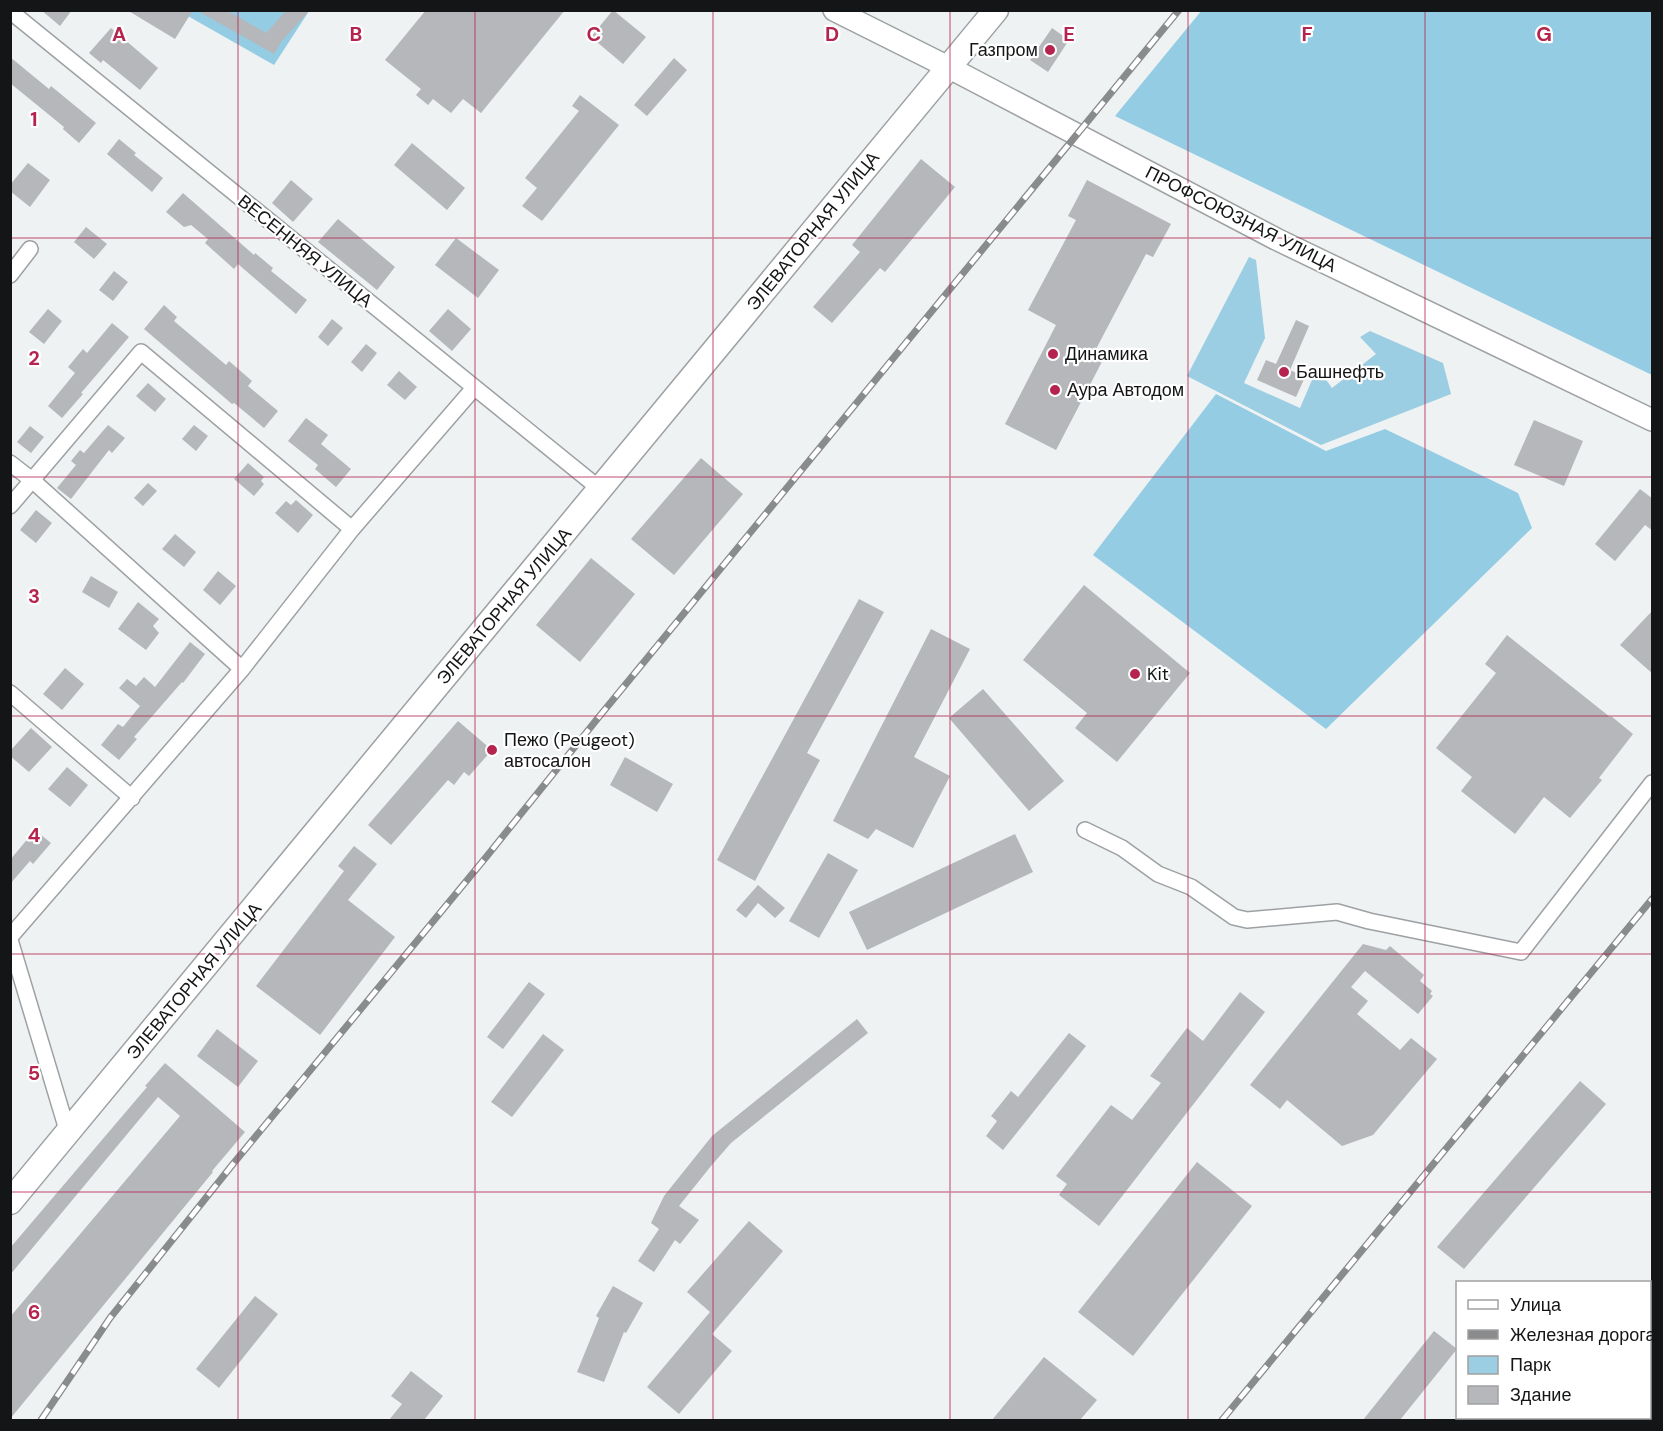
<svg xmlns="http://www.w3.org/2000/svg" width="1663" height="1431" font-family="'DM Sans',sans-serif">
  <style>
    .green { fill: #9bcde3 }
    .forest { fill: #94cce4 }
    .building { fill: #b5b7ba }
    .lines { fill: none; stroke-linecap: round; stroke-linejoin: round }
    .street-casing { stroke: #9ea1a3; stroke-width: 18 }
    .secondary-casing { stroke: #9ea1a3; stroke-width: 24 }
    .primary-casing { stroke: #9ea1a3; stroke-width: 27 }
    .street { stroke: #fff; stroke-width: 15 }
    .secondary { stroke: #fff; stroke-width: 21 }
    .primary { stroke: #fff; stroke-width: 24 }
    .rail-casing { stroke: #898b8c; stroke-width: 7 }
    .rail { stroke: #fff; stroke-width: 4.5; stroke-dasharray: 14; stroke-linecap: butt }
    .grid { fill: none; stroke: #b5244e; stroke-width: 1.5; stroke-opacity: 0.55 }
    .poi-dot { fill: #b5244e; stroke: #fff; stroke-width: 2 }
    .labels { text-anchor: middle; stroke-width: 4.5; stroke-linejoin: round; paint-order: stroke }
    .poi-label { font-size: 18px; fill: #141516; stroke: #fff; text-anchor: start }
    .street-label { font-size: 18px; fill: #141516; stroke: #fff }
    .grid-label { font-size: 20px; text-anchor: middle; font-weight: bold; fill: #b5244e; stroke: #fff; stroke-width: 4.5; stroke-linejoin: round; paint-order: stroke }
  </style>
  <rect width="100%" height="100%" fill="#eef2f3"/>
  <path class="green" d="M1249,257L1256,260L1265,338L1244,383L1300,408L1315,373L1319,370L1332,388L1376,354L1360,337L1370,331L1443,363L1451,394L1321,445L1187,376Z"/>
  <path class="forest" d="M1202,10L1652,11V375L1115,116Z
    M179,11H309L274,65Z
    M1216,394L1326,451L1385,429L1518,493L1532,528L1326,729L1093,555Z"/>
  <path class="building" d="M41,10H72L60,26Z
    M127,10H193L175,39Z
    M196,10H226L266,33L287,10H310L281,42L274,54Z
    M426,10H565L481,113L463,99L451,113L433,99L428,105L416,95L421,89L385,60Z
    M613,10L646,37L623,64L591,37Z
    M111,28L158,68L140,90L103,60L101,63L89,53Z
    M1052,28L1069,40L1048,72L1030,60Z
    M10,57L49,89L51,86L96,123L79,143L63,129L64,127L10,83Z
    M674,58L687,70L647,116L634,105Z
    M580,95L619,125L542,221L522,206L537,188L525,178L579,111L572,106Z
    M119,139L136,153L134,155L163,178L152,192L107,154Z
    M412,143L465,188L447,210L394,165Z
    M921,159L955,187L885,272L880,268L832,323L813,307L860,252L852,245Z
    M28,163L50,180L30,207L10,191V185Z
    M291,180L313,199L293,222L272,203Z
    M1087,180L1171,224L1153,257L1146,254L1095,351L1105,356L1056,450L1005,424L1056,325L1028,310L1076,220L1068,216Z
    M183,193L254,255L255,253L273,268L271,271L307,300L296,314L238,264L234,269L205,243L208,239L191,225L184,227L166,212Z
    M338,219L395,267L377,290L318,242Z
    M86,227L107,244L94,259L74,242Z
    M456,238L499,270L478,298L435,265Z
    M114,271L128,282L113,301L99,290Z
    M164,305L177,317L174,321L226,365L229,361L252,381L248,386L278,411L264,428L234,403L232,404L144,329Z
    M48,309L62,321L44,344L29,332Z
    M448,309L471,329L452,351L429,331Z
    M332,319L343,328L328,346L318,337Z
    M1296,320L1309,326L1290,370L1305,377L1296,397L1257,380L1266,360L1276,364Z
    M112,323L129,337L81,393L83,394L62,418L48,406L75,373L68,367L83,349L87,353Z
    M366,344L377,353L362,372L351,362Z
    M399,371L417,387L405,400L387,385Z
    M148,383L166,399L155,412L136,396Z
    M306,418L328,435L321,444L351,469L336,487L315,469L318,465L288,441Z
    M1534,420L1583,441L1564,486L1514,465Z
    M108,425L125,438L112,453L109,450L71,499L57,488L76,465L71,461L80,450L84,453Z
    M194,425L208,436L196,451L182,439Z
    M30,426L44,437L31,453L17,442Z
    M701,458L743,494L674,575L631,539Z
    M248,463L264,477L261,481L264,484L254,496L234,479Z
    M148,483L157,491L143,506L134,498Z
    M1640,489L1653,499V531L1645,525L1615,561L1595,544Z
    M296,500L313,515L298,533L275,513L286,501L291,505Z
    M36,510L52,523L36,543L20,530Z
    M175,534L196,552L184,567L162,549Z
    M591,558L635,594L580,662L536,625Z
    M218,571L236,586L220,605L203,590Z
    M91,576L118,592L109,608L82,592Z
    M1084,585L1190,673L1117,762L1075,728L1087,713L1023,660Z
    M859,599L884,612L807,753L820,760L755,881L717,860Z
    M138,602L159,619L153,626L159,633L146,650L118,629Z
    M1653,610V674L1620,645Z
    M931,629L970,649L914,757L950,776L913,848L876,829L868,839L833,821Z
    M1507,635L1610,717L1611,716L1633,734L1599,778L1602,780L1570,818L1544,797L1515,834L1461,791L1472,777L1436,748L1496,673L1485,664Z
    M190,642L205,654L183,683L182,682L134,737L137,739L119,760L101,745L118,724L123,727L140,706L119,688L127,679L136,686L144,677L155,687Z
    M65,668L84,684L62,710L43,694Z
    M983,689L1064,781L1029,811L949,718Z
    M458,721L492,750L469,776L464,772L454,785L448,780L391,845L368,825Z
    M31,728L52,747L29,772L10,756V751Z
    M625,757L673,784L657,812L610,785Z
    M67,767L88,785L70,807L48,789Z
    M35,830L51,843L33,864L30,861L10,884V860Z
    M1015,834L1033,872L867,950L849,912Z
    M354,846L377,864L348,900L395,937L320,1035L256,986L344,871L338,866Z
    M828,853L858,870L819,938L789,921Z
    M758,885L785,908L775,918L758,903L746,918L736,910Z
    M1363,944L1386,950L1390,946L1424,975L1420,981L1432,991L1430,994L1433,996L1418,1014L1365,971L1351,987L1368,1001L1357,1014L1400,1050L1411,1038L1437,1059L1373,1135L1342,1146L1287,1100L1280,1109L1250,1085Z
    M529,982L545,994L503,1049L487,1037Z
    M1240,992L1265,1012L1099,1226L1059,1195L1067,1184L1056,1176L1111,1105L1132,1120L1161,1083L1150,1076L1187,1028L1203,1041Z
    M857,1019L868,1033L731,1143L711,1166L679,1206L699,1220L680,1244L675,1240L654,1272L638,1261L659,1229L651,1223L664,1196L712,1136Z
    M217,1029L258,1061L238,1087L197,1056Z
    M1069,1033L1086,1046L1003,1150L986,1136L997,1121L991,1116L1011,1091L1018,1097Z
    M543,1034L564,1050L512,1117L491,1102Z
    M165,1063L245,1132L212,1171L213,1172L10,1419V1317L180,1116L158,1097L10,1275V1248L147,1087L145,1086Z
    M1580,1081L1606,1104L1464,1269L1437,1247Z
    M1197,1162L1252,1206L1133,1356L1078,1312Z
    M749,1221L783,1251L712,1334L732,1351L679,1414L647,1387L710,1312L687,1292Z
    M613,1286L643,1303L626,1333L624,1332L604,1382L577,1372L599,1318L596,1316Z
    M255,1296L278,1314L219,1388L196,1369Z
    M1434,1331L1457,1349L1400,1420H1363Z
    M1044,1357L1097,1400L1080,1420H992Z
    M411,1371L443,1396L424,1420H389L402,1404L391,1396Z"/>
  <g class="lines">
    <defs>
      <path id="street" d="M10,11L600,489
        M10,275L30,249
        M10,463L32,480L242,669
        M10,506L141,352L352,529
        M10,693L132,798
        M1085,830L1122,848L1158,874L1191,887L1234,917L1247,920L1337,912L1369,921L1521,952L1652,783
        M10,937L242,669L352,529L474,388
        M10,940L68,1133"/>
      <path id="secondary" d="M834,10L948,67L1276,239L1652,420
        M1650,1405L1652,1402
        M1637,1420L1639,1418"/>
      <path id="primary" d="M10,1202L996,10"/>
    </defs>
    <use href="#street" class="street-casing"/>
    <use href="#secondary" class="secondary-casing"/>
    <use href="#primary" class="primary-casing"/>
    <use href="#street" class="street"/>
    <use href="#secondary" class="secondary"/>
    <use href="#primary" class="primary"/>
    <defs>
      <path id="rail" d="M1650,1381L1652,1377
        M41,1420L110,1318L233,1164L487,856L598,718L1179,10
        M1222,1420L1652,899
        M1616,1420L1618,1418"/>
    </defs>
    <use href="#rail" class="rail-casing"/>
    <use href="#rail" class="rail"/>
  </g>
  <path class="grid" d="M238,10V1420M475,10V1420M713,10V1420M950,10V1420M1188,10V1420M1425,10V1420M10,238H1652M10,477H1652M10,716H1652M10,954H1652M10,1192H1652"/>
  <g class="poi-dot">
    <circle cx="1050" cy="50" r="6"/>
    <circle cx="1053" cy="354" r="6"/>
    <circle cx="1284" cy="372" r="6"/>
    <circle cx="1055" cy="390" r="6"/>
    <circle cx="1135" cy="674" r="6"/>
    <circle cx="492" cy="750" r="6"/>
  </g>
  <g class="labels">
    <g class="poi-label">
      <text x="1038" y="56" text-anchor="end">Газпром</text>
      <text x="1065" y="360">Динамика</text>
      <text x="1296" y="378">Башнефть</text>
      <text x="1067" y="396">Аура Автодом</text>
      <text x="1147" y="680">Kit</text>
      <text x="504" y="746">Пежо (Peugeot)<tspan x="504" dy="21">автосалон</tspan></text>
    </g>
    <g class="street-label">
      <text transform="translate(1241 219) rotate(27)" y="6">ПРОФСОЮЗНАЯ УЛИЦА</text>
      <text transform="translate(813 231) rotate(-51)" y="6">ЭЛЕВАТОРНАЯ УЛИЦА</text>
      <text transform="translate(305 251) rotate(39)" y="6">ВЕСЕННЯЯ УЛИЦА</text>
      <text transform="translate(504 606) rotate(-50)" y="6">ЭЛЕВАТОРНАЯ УЛИЦА</text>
      <text transform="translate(194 981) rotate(-50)" y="6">ЭЛЕВАТОРНАЯ УЛИЦА</text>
    </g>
  </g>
  <g class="grid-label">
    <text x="119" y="41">A</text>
    <text x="356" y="41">B</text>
    <text x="594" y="41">C</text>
    <text x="832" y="41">D</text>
    <text x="1069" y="41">E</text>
    <text x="1307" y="41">F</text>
    <text x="1544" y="41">G</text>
    <text x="34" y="126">1</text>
    <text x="34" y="365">2</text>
    <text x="34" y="603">3</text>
    <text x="34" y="842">4</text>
    <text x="34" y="1080">5</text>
    <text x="34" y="1319">6</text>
  </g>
  <rect width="1663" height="1431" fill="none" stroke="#141516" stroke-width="24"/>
  <rect x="1456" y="1281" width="195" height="138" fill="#ffffff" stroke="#a1a1a2" stroke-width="1.5"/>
  <rect x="1468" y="1300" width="30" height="9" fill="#ffffff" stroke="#a1a1a2" stroke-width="1.5"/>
  <text x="1510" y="1311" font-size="18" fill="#141516">Улица</text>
  <rect x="1468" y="1330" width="30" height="9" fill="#898b8c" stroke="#a1a1a2" stroke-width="1.5"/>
  <text x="1510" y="1341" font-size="18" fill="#141516">Железная дорога</text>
  <rect x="1468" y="1356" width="30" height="18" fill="#9bcde3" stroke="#a1a1a2" stroke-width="1.5"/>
  <text x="1510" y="1371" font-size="18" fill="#141516">Парк</text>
  <rect x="1468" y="1386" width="30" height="18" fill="#b5b7ba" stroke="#a1a1a2" stroke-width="1.5"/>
  <text x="1510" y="1401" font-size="18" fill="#141516">Здание</text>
</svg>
